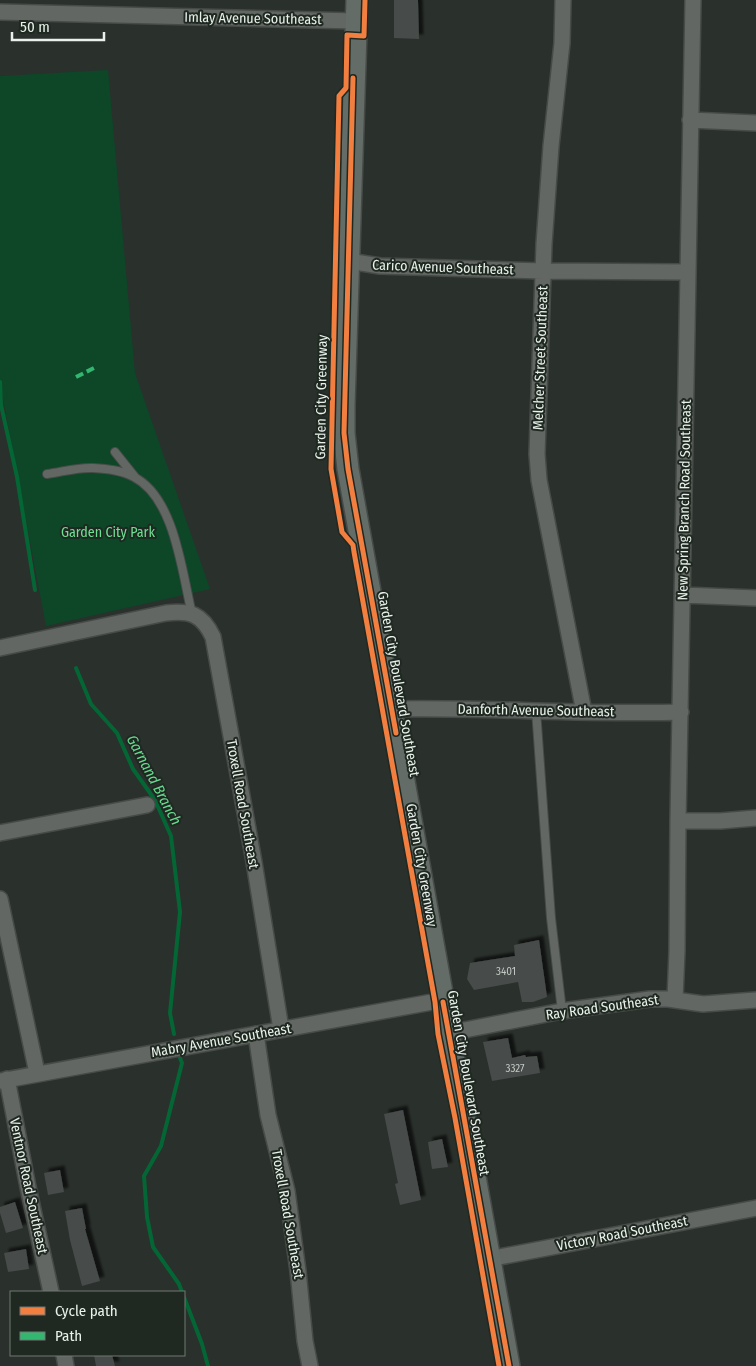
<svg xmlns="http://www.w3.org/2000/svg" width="756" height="1366" font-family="'Fira Sans Condensed',sans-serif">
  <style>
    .green { fill: #0d4727 }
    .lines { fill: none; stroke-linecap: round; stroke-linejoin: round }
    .stream { stroke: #046635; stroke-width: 4 }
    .building { fill: #464b48; filter: url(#shadow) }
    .lane-casing { stroke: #474b48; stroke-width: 10 }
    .street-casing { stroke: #474b48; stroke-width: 18 }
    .secondary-casing { stroke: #474b48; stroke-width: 24 }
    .lane { stroke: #636764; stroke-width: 8 }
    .street { stroke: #636764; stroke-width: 15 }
    .secondary { stroke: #646c67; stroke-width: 21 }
    .quiet { stroke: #33b770; stroke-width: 4; stroke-dasharray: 8 4; stroke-linecap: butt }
    .cycleway-casing { stroke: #1f2821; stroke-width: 8 }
    .cycleway { stroke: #f27e40; stroke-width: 5 }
    .labels { text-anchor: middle; stroke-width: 4; stroke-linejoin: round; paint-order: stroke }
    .number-label { font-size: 11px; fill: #c1c8c3 }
    .street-label { font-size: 14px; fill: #eaf1ec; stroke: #1f2821 }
    .park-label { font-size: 14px; fill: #6ee094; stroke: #1f2821 }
    .water-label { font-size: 15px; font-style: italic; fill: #68da8f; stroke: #1f2821 }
  </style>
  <defs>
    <filter id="shadow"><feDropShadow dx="4.5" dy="-4.5" stdDeviation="1" flood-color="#0009"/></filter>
  </defs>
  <rect width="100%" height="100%" fill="#2a302c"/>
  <path class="green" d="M108,70L135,373L210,589L46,626L0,383V76Z"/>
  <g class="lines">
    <path class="stream" d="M0,382L1,405L17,477L35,590
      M76,668L91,704L117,733L133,769L155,800L171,836L180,912L170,1013L174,1034
      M180,1058L182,1063L161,1146L144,1176L147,1217L153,1247L179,1284L182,1292
      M184,1297L202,1344L208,1366"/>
  </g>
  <path class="building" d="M394,0H418L419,39L394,38Z
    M539,940L547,997L533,1002H522L518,982L474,990L467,979L470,963L515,956L514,945Z
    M508,1038L512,1058L525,1055L526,1057L537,1056L540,1073L492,1081L483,1042Z
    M403,1110L421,1200L400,1205L395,1184L398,1183L384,1114Z
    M442,1139L448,1167L432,1169L428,1142Z
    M60,1170L64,1192L48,1195L44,1173Z
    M15,1202L23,1228L6,1233L0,1213V1207Z
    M82,1208L86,1229H85L100,1281L82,1286L70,1240L65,1211Z
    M26,1249L29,1269L8,1272L4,1253Z
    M94,1355H112L115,1366H96Z"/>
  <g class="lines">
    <defs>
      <path id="lane" d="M115,452L135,477
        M47,474C62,472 78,467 93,468C107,469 121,470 134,477C175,498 182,573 192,614
        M536,710L551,918L562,1011"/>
      <path id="street" d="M563,0L562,43L551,146L544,244L537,454L539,480L584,712
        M0,12L356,21
        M690,120L756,123
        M349,261L380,266L543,271L687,272
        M683,595L756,598
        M0,648L166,613C190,610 202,614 213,637L254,862L281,1029
        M392,709C488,707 585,715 681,712
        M678,821H720L756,818
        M0,833L147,805
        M0,899L37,1073
        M675,999L677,951L678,821L693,0
        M449,1033L562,1011L650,999H668L703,1004L756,1000
        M256,1034L268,1115L287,1191L298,1271L305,1341L310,1366
        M7,1079L28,1187L51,1292
        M0,1081L443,1000
        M489,1259L756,1208
        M64,1355L66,1366"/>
      <path id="secondary" d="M357,0L344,406V433L348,469L509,1366"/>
    </defs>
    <use href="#lane" class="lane-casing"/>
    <use href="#street" class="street-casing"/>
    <use href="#secondary" class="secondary-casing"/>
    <use href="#lane" class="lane"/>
    <use href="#street" class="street"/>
    <use href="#secondary" class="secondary"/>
    <path class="quiet" d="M76,377L96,367"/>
    <defs>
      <path id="cycleway" d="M365,0L364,36L347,35L346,88L339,96L331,469L342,532L353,545L354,552L435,1002L438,1034L455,1118L499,1366
        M353,78L344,433L348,469L396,733
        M443,1002L509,1366"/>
    </defs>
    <use href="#cycleway" class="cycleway-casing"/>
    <use href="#cycleway" class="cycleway"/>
  </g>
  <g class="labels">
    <g class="number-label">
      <text x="506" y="975">3401</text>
      <text x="515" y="1072">3327</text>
    </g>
    <g class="street-label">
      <text transform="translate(253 18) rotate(1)" y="5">Imlay Avenue Southeast</text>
      <text transform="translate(443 267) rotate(2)" y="5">Carico Avenue Southeast</text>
      <text transform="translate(540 358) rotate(-88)" y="5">Melcher Street Southeast</text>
      <text transform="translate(321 397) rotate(-89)" y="5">Garden City Greenway</text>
      <text transform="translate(684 500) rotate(-89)" y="5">New Spring Branch Road Southeast</text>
      <text transform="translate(399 684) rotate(80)" y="5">Garden City Boulevard Southeast</text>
      <text transform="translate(536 710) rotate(1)" y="5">Danforth Avenue Southeast</text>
      <text transform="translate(243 804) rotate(80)" y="5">Troxell Road Southeast</text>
      <text transform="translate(422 865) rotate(80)" y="5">Garden City Greenway</text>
      <text transform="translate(602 1007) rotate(-8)" y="5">Ray Road Southeast</text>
      <text transform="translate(221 1040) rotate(-10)" y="5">Mabry Avenue Southeast</text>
      <text transform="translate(469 1083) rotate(80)" y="5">Garden City Boulevard Southeast</text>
      <text transform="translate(29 1186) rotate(78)" y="5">Ventnor Road Southeast</text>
      <text transform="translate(288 1214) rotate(80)" y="5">Troxell Road Southeast</text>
      <text transform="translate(622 1233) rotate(-11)" y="5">Victory Road Southeast</text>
    </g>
    <g class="park-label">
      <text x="108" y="537">Garden City Park</text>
    </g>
    <g class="water-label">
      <text transform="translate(154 780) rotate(62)" y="5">Garnand Branch</text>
    </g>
  </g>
  <rect x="10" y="1291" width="175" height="65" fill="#1f2821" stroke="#707872"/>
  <rect x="20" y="1307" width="25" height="8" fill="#f27e40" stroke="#707872"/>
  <text x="55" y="1316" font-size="15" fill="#eaf1ec">Cycle path</text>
  <rect x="20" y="1332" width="25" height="8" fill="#33b770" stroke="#707872"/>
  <text x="55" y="1341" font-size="15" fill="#eaf1ec">Path</text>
  <path d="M12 32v8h92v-8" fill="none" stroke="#eaf1ec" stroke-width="2.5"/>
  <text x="20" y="32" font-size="15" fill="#eaf1ec" stroke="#1f2821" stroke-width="4" paint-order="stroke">50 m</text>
</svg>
